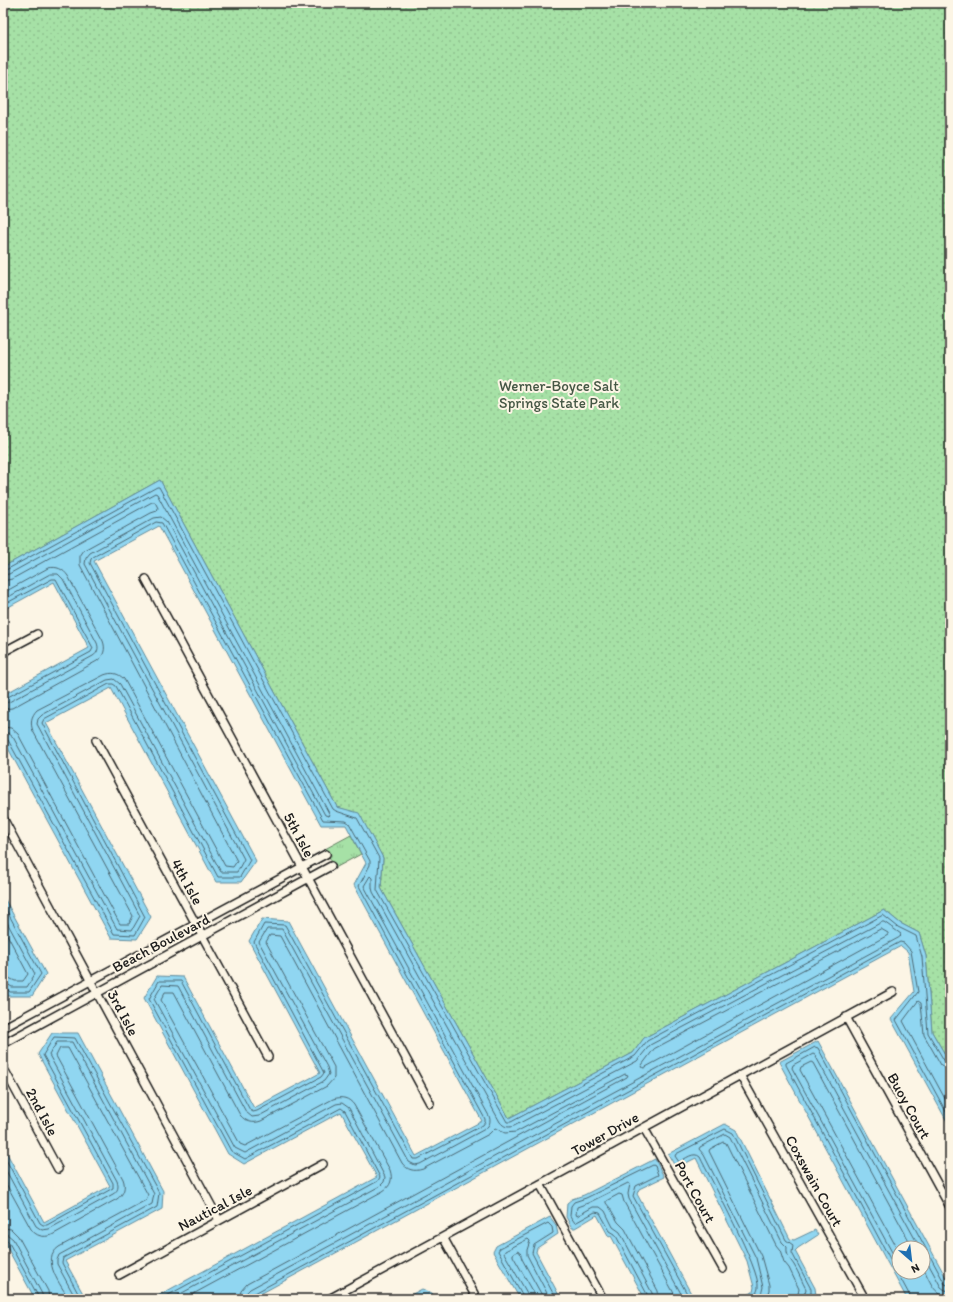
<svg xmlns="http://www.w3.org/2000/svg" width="953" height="1302" font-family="Itim,sans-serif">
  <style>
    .grass { fill: url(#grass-tufts); stroke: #617e61 }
    .park { fill: url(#park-dots); stroke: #617e61 }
    .water { fill: #90d6f1; stroke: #628c9c; fill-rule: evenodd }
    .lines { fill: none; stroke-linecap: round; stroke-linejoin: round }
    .shore { stroke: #4a6671; stroke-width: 1 }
    .minor-casing { stroke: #1c1c1c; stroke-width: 10 }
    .minor { stroke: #fcf5e5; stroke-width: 7 }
    .labels { text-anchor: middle; stroke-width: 4; stroke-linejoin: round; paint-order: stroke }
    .park-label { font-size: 15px; fill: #455745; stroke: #fcf5e5 }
    .street-label { font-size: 15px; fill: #1c1c1c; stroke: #fcf5e5 }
  </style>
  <defs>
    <pattern id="grass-tufts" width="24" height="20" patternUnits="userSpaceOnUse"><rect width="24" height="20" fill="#a6e1a6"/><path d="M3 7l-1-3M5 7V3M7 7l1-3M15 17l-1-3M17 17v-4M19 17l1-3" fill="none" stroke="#8ec08e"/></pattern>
    <pattern id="park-dots" width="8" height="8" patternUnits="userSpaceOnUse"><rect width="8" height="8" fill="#a6e1a6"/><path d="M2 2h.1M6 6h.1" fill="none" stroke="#8ec08e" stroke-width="1.8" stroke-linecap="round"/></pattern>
  </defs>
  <rect width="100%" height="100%" fill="#fcf5e5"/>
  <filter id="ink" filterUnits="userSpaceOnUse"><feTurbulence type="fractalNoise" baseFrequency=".025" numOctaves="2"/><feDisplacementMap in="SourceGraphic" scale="8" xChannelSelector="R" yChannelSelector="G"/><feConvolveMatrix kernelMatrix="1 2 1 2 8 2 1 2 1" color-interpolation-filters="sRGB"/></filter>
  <g filter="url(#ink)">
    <path class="grass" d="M351,835L361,854L335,868L325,849Z"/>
    <path class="park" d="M3,3H950V1063L932,1032L926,956L919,933L900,923L884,910L644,1038L633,1053L509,1118L381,888L383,858L359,814L337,807L160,480L3,567Z"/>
    <path class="water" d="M160,480L337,807L359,813L383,858L381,888L509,1118L633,1053L644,1038L884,910L900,923L919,933L926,956L932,1032L950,1063V1127L891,1019L914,992L908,952L901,946L251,1299H152L377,1177L341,1112L244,1164L228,1154L144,998L157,976L183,977L254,1108L320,1073L249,941L262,919L288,921L416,1156L482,1121L354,885L366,863L346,825H321L159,526L94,561L256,861L241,882H216L111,688L46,723L151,917L137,939L111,938L3,739V695L89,648L54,582L3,610V567Z
      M3,896L46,974L32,996H7L3,989Z
      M52,1033H78L163,1191L162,1209L65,1261L86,1299H35L3,1240V1146L44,1222L110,1186L38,1054Z
      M818,1041L950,1285V1299H907L779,1062ZM899,1248H923V1272H899Z
      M725,1124L736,1130L790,1239L794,1240L815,1230L818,1235L798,1248L795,1251L815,1288L816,1295L809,1299H741L753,1292L754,1287L747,1261L696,1158L676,1168L668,1154Z
      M655,1159L664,1177L639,1189L637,1194L694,1299H645L611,1236L609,1237L597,1215L575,1228H572L566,1217L567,1203L572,1199L584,1195Z
      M550,1217L556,1225L558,1234L537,1248L536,1252L561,1299H520L493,1252L496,1246Z
      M422,1289L432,1293L435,1299H403Z"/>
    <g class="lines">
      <path class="shore" d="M3,570H6L157,487H159L333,809L336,811L357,818L379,858L377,890L507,1122H511L635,1056L647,1041L883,915L898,927L916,936L922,957L928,1033L945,1062L950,1064
        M3,575L9,574L155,493L157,494L330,815L329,816L325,815L167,522L161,517L154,518L90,553L86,558L85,564L244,859L237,872H221L120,684L114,679L107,680L42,715L38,719L37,724L140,916L132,930L117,929L13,737L8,733H3
        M3,581L12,579L152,502H155L158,508L157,511L151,513L84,550L80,556V565L237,861L233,867L225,866L124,679C118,673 112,672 104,675L37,710C31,716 30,723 33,731L133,916L129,924H120L18,734L11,728L3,727
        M3,593L48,568C57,566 63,569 68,576L103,641C106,649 104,656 97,661L12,708L3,709
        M3,600L50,574H58L63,579L97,643C99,648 98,653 93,656L9,702L3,703
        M3,605L52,579H56L93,648L91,652L6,698H3
        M3,738L8,740L114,934L135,935L145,917L42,723L44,719L109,684H113L116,686L218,877H240L250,860L90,563L91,559L93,557L156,522L162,523L323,820L346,821L349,823L370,861V865L359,886L485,1119V1122L483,1125L418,1159H413L285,925L264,924L254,942L324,1073L321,1077L257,1111L253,1112L250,1110L181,981H159L149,999L231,1151L245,1159L341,1108L345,1111L380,1177L378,1181L161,1299
        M3,904L41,974L29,992H10L6,988H3
        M3,915L35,974L27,987H12L7,984L3,983
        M3,927L28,974L23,981H15L9,978L3,977
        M881,929L888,933V935L644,1068L641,1067L642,1065L654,1049Z
        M950,1069L945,1068L941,1065L924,1035L921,1003L918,1001L903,1021L950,1108
        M3,1154L40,1223L43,1225H47L113,1188V1183L43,1055L54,1037L75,1038L159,1193L157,1207L63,1258L62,1263L81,1299
        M3,1165L36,1226L42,1230L49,1229L113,1194C118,1191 119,1187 117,1181L49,1055L57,1042H72L154,1194L152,1204L59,1255L57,1260V1264L76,1299
        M3,1178L31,1229C36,1236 43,1238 52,1235L117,1199C124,1194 126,1187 123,1179L56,1056L60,1048H68L148,1195L146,1200L59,1247C40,1260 61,1285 69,1299
        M3,1228L11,1229L18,1236L48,1291L49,1299
        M3,1234L8,1235L13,1239L42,1294L43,1299
        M3,1239L8,1241L38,1296V1299
        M899,1252L800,1070L801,1067L811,1062L813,1063L913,1248
        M923,1254L941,1287L945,1290L950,1291
        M899,1265L792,1068L793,1065L813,1054L815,1055L920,1248
        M923,1267C929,1279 934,1297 950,1297
        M171,1299L380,1186L384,1182L385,1177L349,1108L342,1103L336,1104L245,1153L235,1148L154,999L162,985L178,986L246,1112L252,1117L259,1116L324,1081L329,1074L327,1067L259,942L267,929H282L409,1162L415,1165L420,1164L485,1129C490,1125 491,1121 489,1116L364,886L370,876L372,878V888L373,892L500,1122C504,1127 508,1128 514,1126L637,1061L650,1045L882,922H884L901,934L900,937L250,1289L246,1293L245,1299
        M184,1299L383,1191C391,1186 393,1179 390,1170L354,1105C349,1098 342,1096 333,1099L245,1146L240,1144L161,1000L165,992H174L240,1115C246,1122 253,1124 261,1121L327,1086L334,1078V1067L266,942L270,935L280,936L402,1163C407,1170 414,1172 423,1169L489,1134L495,1128L505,1133L516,1132L625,1074L628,1075L627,1077L247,1284L241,1291L239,1299
        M250,1299L253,1294L900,942L904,943L911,951L918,992L896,1020L950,1119
        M523,1299V1296L498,1251L500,1248L548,1223L552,1227L553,1233L534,1245L532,1253L556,1299
        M528,1299L527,1293L504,1253L505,1251L528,1239L530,1241L527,1250V1255L550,1299
        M534,1299L533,1291L513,1256V1254L518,1251L520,1252L522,1259L544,1299
        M648,1299V1296L615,1234L610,1231L600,1213L595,1212L575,1223L570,1216L571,1206L574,1202L586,1198L653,1165L655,1166L658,1175L636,1186L633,1196L690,1299
        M653,1299L652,1293L620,1232L613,1227L605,1211L600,1207H593L577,1216L576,1214L577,1207L588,1203L628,1183L630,1184L628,1194L629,1199L684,1299
        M659,1299L658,1291L625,1229L618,1222L610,1208L606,1203V1201L619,1194L622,1195L624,1202L677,1299
        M748,1299C753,1296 757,1294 758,1288C761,1270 710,1178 700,1157C694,1151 685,1159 679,1162L675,1156L676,1154L725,1129L733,1133L786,1240L793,1245L792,1253L811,1289V1293L809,1296L808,1299
        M758,1299L761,1295L763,1287L756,1258L704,1155L699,1149L700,1147L725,1134L730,1137L782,1242L787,1247C786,1255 790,1259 794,1265C799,1273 802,1282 806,1289L803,1299
        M766,1299L769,1290V1285L761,1256L709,1151L710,1149L723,1142L726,1143L776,1245L780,1250L784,1262L789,1268L799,1289L797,1299
        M910,1299V1296L786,1065V1063L815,1047L818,1048L945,1284L950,1286"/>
      <defs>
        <path id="minor" d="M146,579L430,1103
          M3,652L37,634
          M96,740L268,1057
          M3,818L219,1220
          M846,1017L950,1207
          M3,1028L326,854
          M3,1044L331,866
          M3,1067L58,1169
          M740,1075L865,1299
          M644,1128L723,1269
          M540,1184L603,1299
          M443,1237L477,1299
          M119,1275L323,1164
          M329,1299L893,992"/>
      </defs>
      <use href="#minor" class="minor-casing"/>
      <use href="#minor" class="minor"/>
    </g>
  </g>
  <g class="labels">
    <g class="park-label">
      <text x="559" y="391">Werner-Boyce Salt<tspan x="559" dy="17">Springs State Park</tspan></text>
    </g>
    <g class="street-label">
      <text transform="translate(299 835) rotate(62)" y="5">5th Isle</text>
      <text transform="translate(187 882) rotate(61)" y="5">4th Isle</text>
      <text transform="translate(161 943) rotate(-28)" y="5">Beach Boulevard</text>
      <text transform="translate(123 1013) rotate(62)" y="5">3rd Isle</text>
      <text transform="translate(909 1106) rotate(61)" y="5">Buoy Court</text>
      <text transform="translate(42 1112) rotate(62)" y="5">2nd Isle</text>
      <text transform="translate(605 1134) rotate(-29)" y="5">Tower Drive</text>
      <text transform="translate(814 1181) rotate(61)" y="5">Coxswain Court</text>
      <text transform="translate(695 1192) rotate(61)" y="5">Port Court</text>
      <text transform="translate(215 1208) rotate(-28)" y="5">Nautical Isle</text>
    </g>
  </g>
  <rect width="953" height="1302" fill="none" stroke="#fcf5e5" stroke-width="16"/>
  <rect x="8" y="8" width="937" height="1286" fill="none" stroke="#1c1c1c" stroke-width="1.5" filter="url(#ink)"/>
  <g transform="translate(911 1260) rotate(152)"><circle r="19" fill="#fcf5e5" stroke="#a29e95"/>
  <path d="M0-3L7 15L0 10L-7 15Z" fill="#1f6fb2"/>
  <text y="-6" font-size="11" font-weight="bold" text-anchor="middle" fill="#1c1c1c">N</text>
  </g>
</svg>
